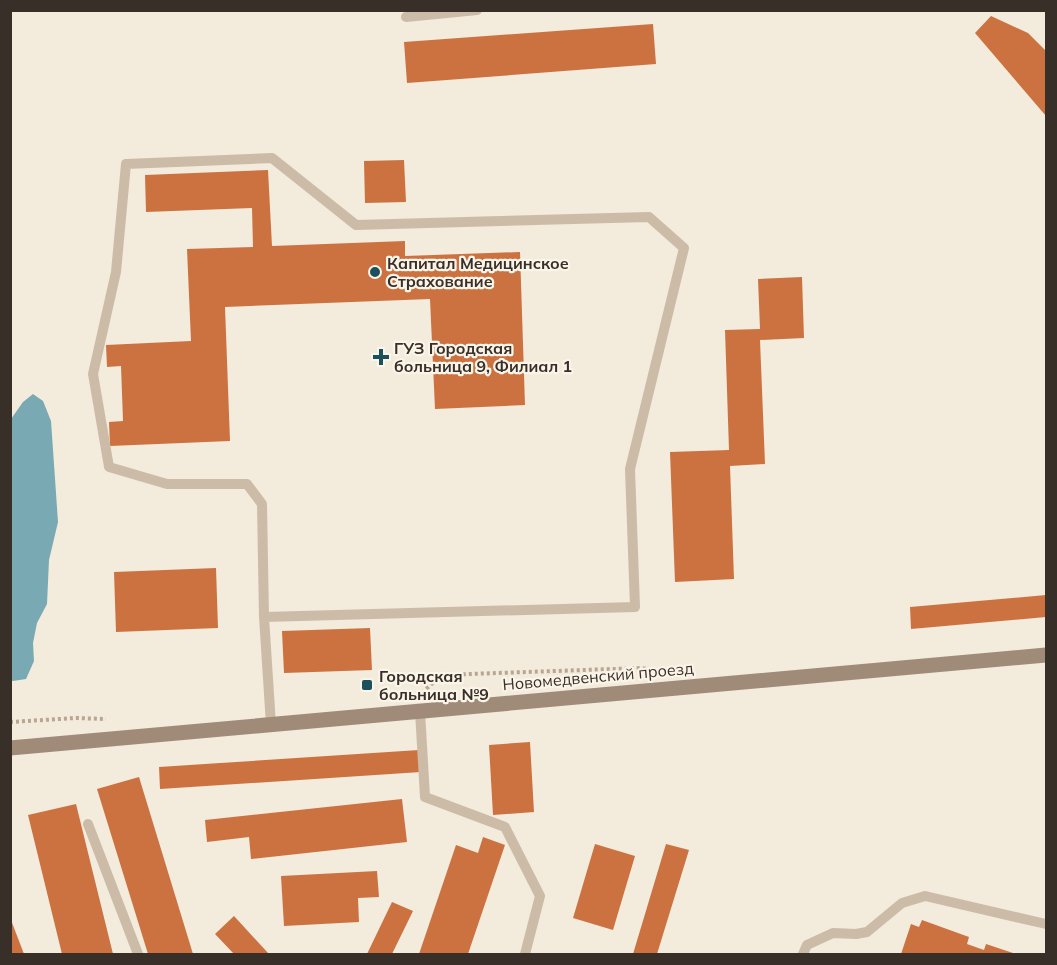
<svg xmlns="http://www.w3.org/2000/svg" width="1057" height="965" font-family="Mulish,sans-serif">
  <style>
    .water { fill: #79a9b2 }
    .building { fill: #cc7241 }
    .lines { fill: none; stroke-linecap: round; stroke-linejoin: round }
    .path { stroke: #b8a691; stroke-width: 4; stroke-dasharray: 3 3; stroke-linecap: butt }
    .lane { stroke: #ccbca7; stroke-width: 10 }
    .secondary { stroke: #a08b78; stroke-width: 15 }
    .poi-dot { fill: #1b515c; stroke: #fbf4e9; stroke-width: 2 }
    .labels { text-anchor: middle; stroke-width: 4.5; stroke-linejoin: round; paint-order: stroke }
    .poi-label { font-size: 16px; font-weight: bold; fill: #382f28; stroke: #fbf4e9; text-anchor: start }
    .street-label { font-size: 16px; fill: #382f28; stroke: #fbf4e9 }
  </style>
  <rect width="100%" height="100%" fill="#f3ebdc"/>
  <path class="water" d="M33,394L43,401L51,421L58,522L49,560L47,604L37,623L33,643L34,661L26,679L13,681L10,680L11,419L23,402Z"/>
  <path class="building" d="M991,16L1028,33L1046,51V116L975,33Z
    M653,24L656,64L407,83L404,42Z
    M404,160L406,202L365,203L364,161Z
    M268,170L272,246L405,241V256L520,252L525,405L435,409L430,299L225,307L230,441L110,446L109,422L123,421L121,366L107,367L106,345L191,341L187,249L253,247L252,208L146,212L145,175Z
    M802,277L804,338L760,340L765,464L730,466L734,579L675,582L670,452L729,450L725,330L760,329L758,279Z
    M216,568L218,628L116,632L114,572Z
    M1046,595V617L911,629L910,607Z
    M370,628L372,670L284,673L282,631Z
    M530,742L534,812L493,815L489,745Z
    M419,750L421,772L160,789L159,767Z
    M139,777L193,954H148L97,789Z
    M402,799L407,842L251,859L249,837L207,842L205,820Z
    M76,804L113,954H62L28,815Z
    M483,837L505,845L468,954H419L456,845L478,853Z
    M595,844L635,856L613,930L573,918Z
    M666,844L689,850L657,954H633Z
    M377,871L379,897L358,898L359,922L284,926L281,876Z
    M392,902L413,911L392,954H367Z
    M234,916L269,954H234L215,934Z
    M10,920H11L24,954H10Z
    M922,920L969,937L967,944L984,950L986,944L1016,954H901L911,924L919,927Z"/>
  <g class="lines">
    <path class="path" d="M422,693L441,675L641,668L653,670
      M10,722L76,718L106,719"/>
    <path class="lane" d="M406,17L477,10
      M264,617L262,504L247,484H167L109,467L93,374L116,272L126,164L272,158L356,225L649,217L684,248L630,469L635,607L264,617L271,725
      M420,711L425,797L505,827L540,896L525,954
      M88,824L138,954
      M803,954L807,945L833,933L856,934L867,932L902,903L925,896L1046,924"/>
    <path class="secondary" d="M10,748L1046,655"/>
  </g>
  <g class="poi-dot">
    <circle cx="375" cy="272" r="6"/>
    <path d="M378 348h6v6h6v6h-6v6h-6v-6h-6v-6h6z"/>
    <rect x="361" y="679" width="12" height="12" rx="3"/>
  </g>
  <g class="labels">
    <g class="poi-label">
      <text x="387" y="269">Капитал Медицинское<tspan x="387" dy="18">Страхование</tspan></text>
      <text x="394" y="354">ГУЗ Городская<tspan x="394" dy="18">больница 9, Филиал 1</tspan></text>
      <text x="379" y="682">Городская<tspan x="379" dy="18">больница №9</tspan></text>
    </g>
    <g class="street-label">
      <text transform="translate(598 676) rotate(-5)" y="6">Новомедвенский проезд</text>
    </g>
  </g>
  <rect width="1057" height="965" fill="none" stroke="#382f28" stroke-width="24"/>
</svg>
